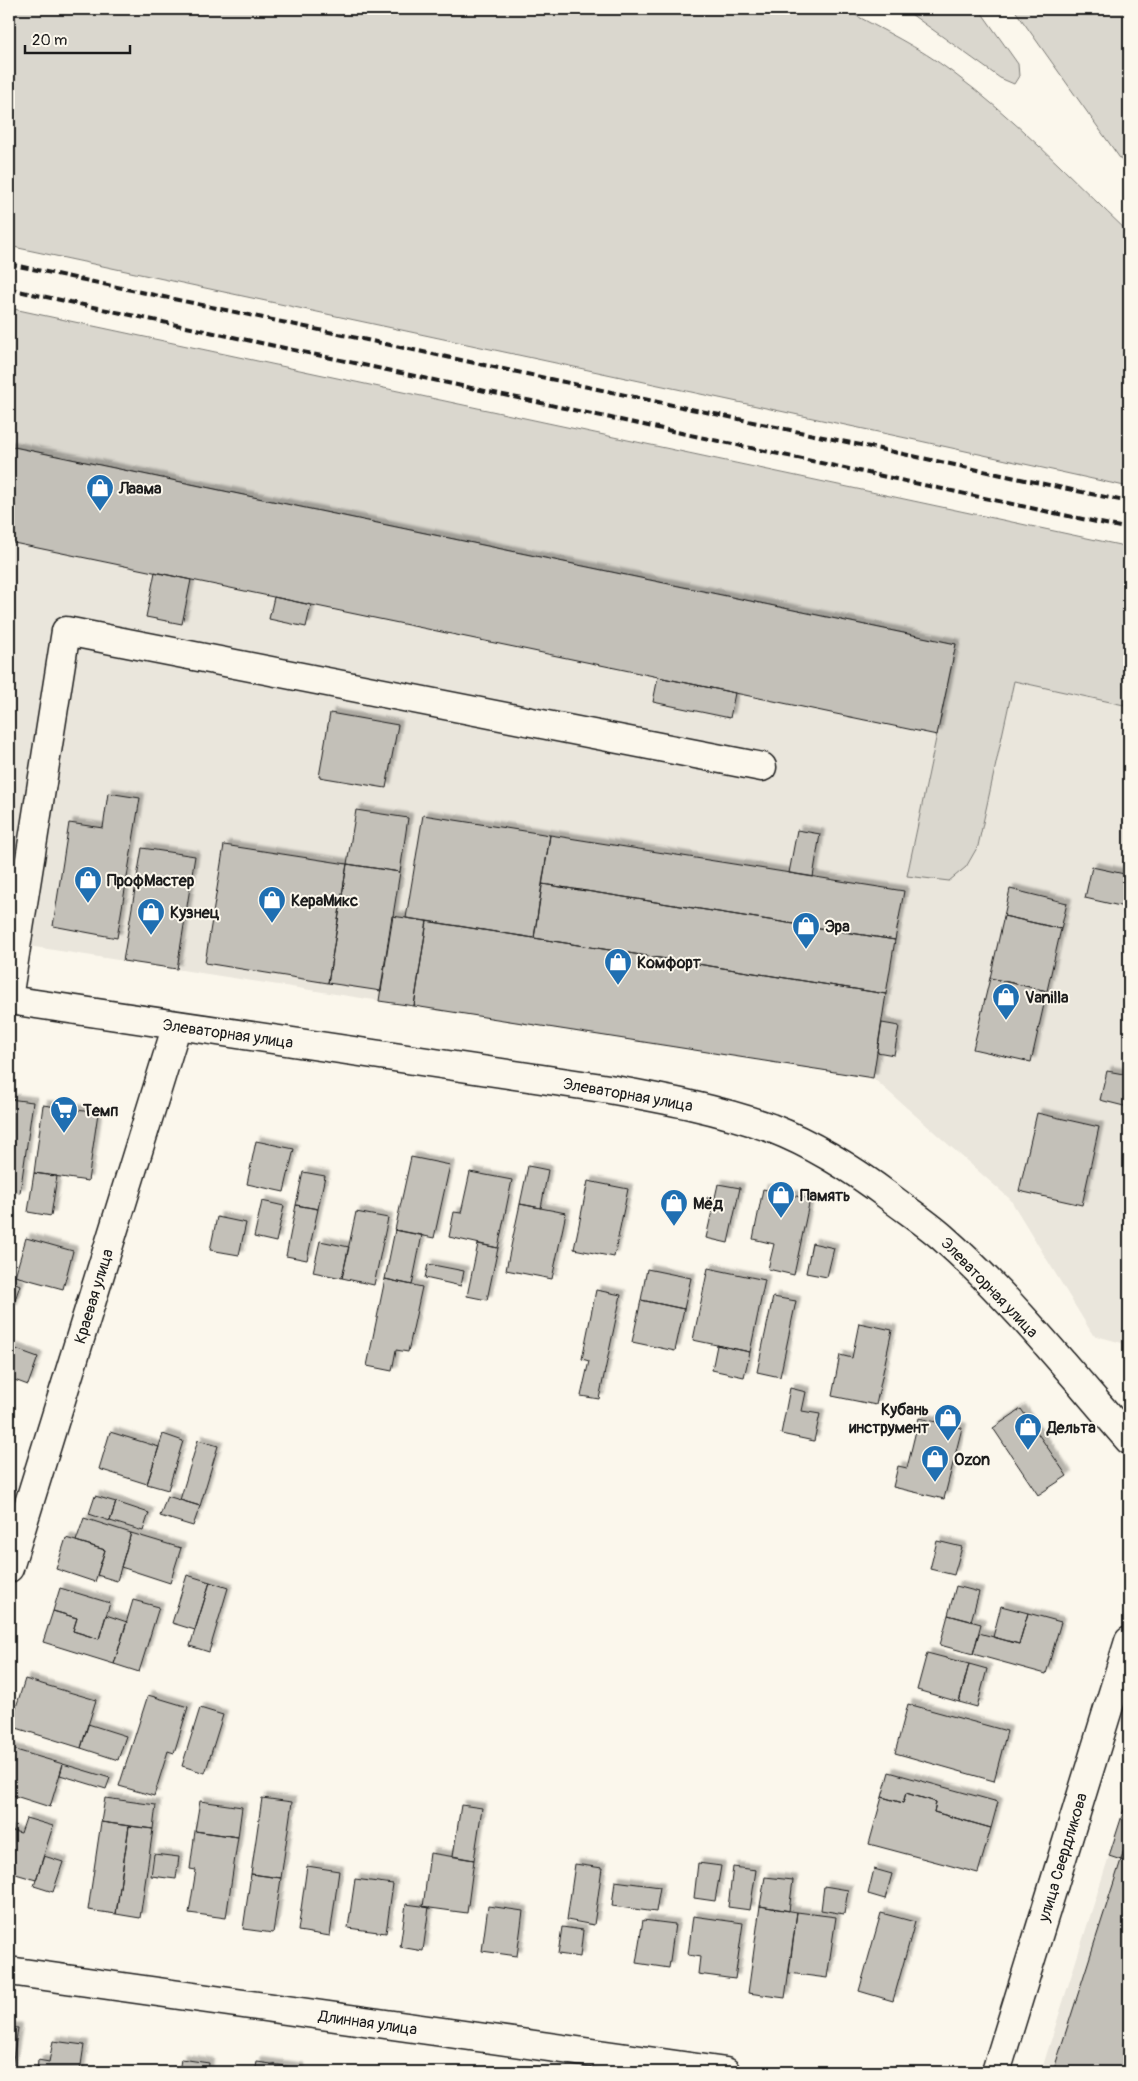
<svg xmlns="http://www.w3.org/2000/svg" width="1138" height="2081" font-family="Pangolin,sans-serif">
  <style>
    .built { fill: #eae6dc }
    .green { fill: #dad7ce; stroke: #7b7a75 }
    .building { fill: #c3c0b8; stroke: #1c1c1c; filter: url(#shadow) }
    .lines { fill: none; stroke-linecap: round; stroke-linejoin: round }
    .minor-casing { stroke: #1c1c1c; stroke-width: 31 }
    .minor { stroke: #fbf7ec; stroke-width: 28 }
    .rail { stroke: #1c1c1c; stroke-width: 4; stroke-dasharray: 8 4; stroke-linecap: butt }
    .labels { text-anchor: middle; stroke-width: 4; stroke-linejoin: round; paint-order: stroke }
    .poi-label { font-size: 16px; font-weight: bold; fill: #1c1c1c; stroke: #fbf7ec; text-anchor: start }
    .street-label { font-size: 16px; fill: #1c1c1c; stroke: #fbf7ec }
  </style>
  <defs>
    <filter id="shadow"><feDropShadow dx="4.5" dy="-4.5" stdDeviation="1" flood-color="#0004"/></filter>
  </defs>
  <rect width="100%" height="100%" fill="#fbf7ec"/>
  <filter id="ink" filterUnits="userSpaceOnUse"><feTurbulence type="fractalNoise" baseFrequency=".02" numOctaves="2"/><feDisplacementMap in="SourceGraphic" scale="10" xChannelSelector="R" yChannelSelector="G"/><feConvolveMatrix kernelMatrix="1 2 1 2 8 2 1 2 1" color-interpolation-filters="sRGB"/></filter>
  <g filter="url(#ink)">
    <path class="built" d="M9,446L956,644L907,876L966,867L978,846L1014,681L1123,705L1125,697L1129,698V1345L1093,1335L1010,1199L873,1078L9,943Z
      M1129,1794V2072H1041L1109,1856Z"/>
    <path class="green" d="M9,9H842L846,10C882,30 919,47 952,72C1016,119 1071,178 1129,233V487L920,441L9,246Z
      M904,9H979L1018,64L1019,76L1014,84L1000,78Z
      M1014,9H1129V171Z
      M9,308L1129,547V698L1125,697L1124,705L1014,681L978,846L966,867L949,881L907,876L956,644L9,446Z"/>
    <path class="building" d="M9,446L956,644L937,735L9,542Z
      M155,572L191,580L182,624L146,617Z
      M274,597L311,605L306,627L269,619Z
      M658,677L735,693L730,718L653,702Z
      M330,713L398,725L386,788L319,777Z
      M108,793L140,798L117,938L53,926L69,823L103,828Z
      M356,810L408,818L400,872L347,864Z
      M423,815L550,835L534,938L406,918Z
      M797,830L820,834L813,877L789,873Z
      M550,835L904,891L895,940L542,884Z
      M224,845L347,864L328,983L205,963Z
      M142,848L195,856L177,969L123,961Z
      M347,864L400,872L381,991L328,983Z
      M1092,867L1129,875V908L1085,898Z
      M542,884L895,940L886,994L534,938Z
      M1010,889L1067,903L1061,929L1004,916Z
      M392,916L427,921L414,1006L379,1001Z
      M1004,916L1061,929L1047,991L990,978Z
      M427,921L886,994L873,1078L414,1006Z
      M990,978L1047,991L1031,1062L973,1049Z
      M882,1023L899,1026L894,1055L877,1052Z
      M1107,1071L1129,1075L1128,1107L1100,1100Z
      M9,1099L33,1102L20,1193L9,1191Z
      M43,1105L98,1113L88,1181L34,1173Z
      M1037,1113L1099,1127L1082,1205L1019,1191Z
      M256,1141L294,1149L284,1192L247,1184Z
      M411,1157L450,1165L434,1238L395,1230Z
      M528,1166L548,1170L541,1208L520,1204Z
      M303,1172L325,1176L318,1209L296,1205Z
      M470,1172L512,1180L498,1248L449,1237L454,1212L461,1213Z
      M34,1173L57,1176L51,1216L28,1212Z
      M588,1181L628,1189L614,1257L574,1249Z
      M718,1184L740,1188L728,1243L706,1238Z
      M763,1189L810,1199L794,1275L768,1269L774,1244L753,1239Z
      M262,1201L284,1206L276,1242L254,1237Z
      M520,1204L566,1213L552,1279L506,1270Z
      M296,1205L318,1209L307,1260L286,1256Z
      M356,1212L388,1218L374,1285L342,1278Z
      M217,1217L246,1223L239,1255L210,1250Z
      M395,1230L422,1235L412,1285L385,1279Z
      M26,1238L73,1251L63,1289L15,1276Z
      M320,1241L349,1247L342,1278L313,1272Z
      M812,1243L834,1248L827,1277L806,1273Z
      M478,1244L498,1248L487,1300L467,1296Z
      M428,1264L464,1271L461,1286L425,1278Z
      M708,1268L765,1280L750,1352L693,1340Z
      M647,1269L691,1278L684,1309L641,1300Z
      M385,1279L422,1287L408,1352L396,1350L392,1371L367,1366Z
      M9,1280L20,1285L12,1309L9,1308Z
      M596,1290L621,1295L599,1399L581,1396L589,1361L582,1359Z
      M773,1297L796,1301L780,1377L757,1372Z
      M641,1300L684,1309L675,1351L632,1342Z
      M859,1323L892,1330L876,1405L832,1396L840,1355L852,1358Z
      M717,1345L750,1352L744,1377L712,1370Z
      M13,1348L38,1357L28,1385L9,1378V1361Z
      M790,1388L806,1392L802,1411L820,1414L814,1441L781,1434Z
      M1021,1409L1067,1476L1038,1495L993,1428Z
      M919,1418L962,1428L944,1499L893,1487L898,1466L907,1468Z
      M110,1432L159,1447L147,1484L99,1469Z
      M163,1434L183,1441L168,1490L147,1484Z
      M198,1440L218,1446L200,1506L180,1500Z
      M95,1496L116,1502L110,1521L89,1514Z
      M167,1496L200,1506L193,1526L160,1516Z
      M116,1502L149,1513L143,1531L110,1521Z
      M84,1518L131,1533L117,1581L97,1575L105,1550L76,1541Z
      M131,1533L181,1548L170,1583L121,1567Z
      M66,1538L105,1550L95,1582L56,1569Z
      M937,1541L962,1547L954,1575L930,1569Z
      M187,1575L210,1582L195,1630L172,1623Z
      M210,1582L228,1588L209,1652L190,1646Z
      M956,1586L979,1592L971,1621L948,1615Z
      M60,1588L110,1603L99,1639L73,1631L77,1618L53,1611Z
      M133,1600L159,1607L139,1672L114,1664Z
      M1001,1606L1028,1613L1019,1644L993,1637Z
      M53,1611L77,1618L73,1631L99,1639L106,1615L127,1622L114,1664L43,1642Z
      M1028,1613L1061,1622L1046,1674L973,1654L979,1633L1019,1644Z
      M948,1615L981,1624L973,1654L940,1645Z
      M927,1653L969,1664L959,1702L917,1690Z
      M969,1664L987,1669L977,1707L959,1702Z
      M25,1679L96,1700L81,1748L10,1726Z
      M148,1695L188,1707L174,1753L168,1751L154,1796L119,1786Z
      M908,1704L1007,1731L994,1781L895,1753Z
      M200,1708L223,1715L205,1773L182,1766Z
      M88,1724L126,1736L118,1760L81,1748Z
      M9,1748L63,1764L50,1807L9,1794Z
      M63,1764L110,1778L106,1789L60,1775Z
      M889,1772L998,1802L991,1828L934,1812L936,1802L906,1793L903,1803L882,1797Z
      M906,1793L936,1802L934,1812L991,1828L978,1873L869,1844L882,1797L903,1803Z
      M1129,1794V1832L1121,1860L1109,1856Z
      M105,1798L156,1805L153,1829L101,1822Z
      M262,1798L292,1802L281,1878L251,1874Z
      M200,1801L242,1807L238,1837L195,1831Z
      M461,1805L482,1808L474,1860L453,1856Z
      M26,1818L53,1826L36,1880L9,1872V1830L21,1833Z
      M101,1822L129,1826L116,1914L88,1910Z
      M129,1826L153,1829L140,1918L116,1914Z
      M195,1831L238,1837L226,1918L189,1913L196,1870L190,1869Z
      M1129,1832V1863L1121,1860Z
      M430,1853L474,1860L467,1913L423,1907Z
      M154,1854L179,1857L176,1879L151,1876Z
      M44,1856L63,1862L53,1892L34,1886Z
      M1121,1860L1129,1863V2044L1120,2072H1053Z
      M698,1863L721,1866L715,1901L694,1898Z
      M575,1864L602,1868L594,1925L567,1920Z
      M307,1866L339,1871L330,1936L298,1931Z
      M733,1867L756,1870L750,1910L728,1907Z
      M874,1869L892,1874L885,1899L868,1894Z
      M251,1874L281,1878L273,1933L243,1929Z
      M765,1877L793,1880L789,1911L760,1906Z
      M355,1879L393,1884L386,1933L348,1928Z
      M615,1881L660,1887L656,1912L612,1906Z
      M824,1886L848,1890L844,1914L821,1910Z
      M406,1904L429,1907L423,1951L400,1947Z
      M488,1906L523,1911L517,1956L482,1951Z
      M760,1906L797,1912L785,1998L748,1993Z
      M797,1912L836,1917L827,1978L789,1973Z
      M881,1913L915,1922L893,2001L859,1991Z
      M693,1916L743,1923L735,1979L698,1974L700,1957L688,1955Z
      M643,1920L675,1924L669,1968L636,1963Z
      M562,1927L583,1930L580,1957L558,1954Z
      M9,2027L18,2028L11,2072H9Z
      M53,2041L84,2045L80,2072H37L38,2060L49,2062Z
      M1129,2044V2072H1120Z
      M181,2059L209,2063L208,2072H179Z
      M257,2062L300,2068V2072H255Z"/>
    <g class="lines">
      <defs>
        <path id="minor" d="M9,992L66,631L762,767
          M9,1000L609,1089C664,1099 718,1109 771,1128C815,1145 854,1170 891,1198C908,1211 926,1223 942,1237C1011,1298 1069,1371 1129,1440
          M9,1568L177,1025
          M9,1971L726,2072
          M996,2072L1129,1641"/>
      </defs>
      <use href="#minor" class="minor-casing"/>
      <use href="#minor" class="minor"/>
      <path class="rail" d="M9,264L1129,502
        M9,289L1129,529"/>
    </g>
  </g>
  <defs>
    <symbol id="shop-pin" viewBox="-11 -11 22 30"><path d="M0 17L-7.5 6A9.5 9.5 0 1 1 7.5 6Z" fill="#1f6fb2" stroke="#fbf7ec"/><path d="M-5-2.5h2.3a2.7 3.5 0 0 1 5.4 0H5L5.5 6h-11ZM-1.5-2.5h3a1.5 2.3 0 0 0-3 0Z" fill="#fff"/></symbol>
    <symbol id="supermarket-pin" viewBox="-11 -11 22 30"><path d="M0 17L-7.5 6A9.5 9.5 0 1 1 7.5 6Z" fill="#1f6fb2" stroke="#fbf7ec"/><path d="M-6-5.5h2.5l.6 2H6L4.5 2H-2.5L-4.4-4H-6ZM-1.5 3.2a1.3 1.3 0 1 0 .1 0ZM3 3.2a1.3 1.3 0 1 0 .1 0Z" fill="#fff"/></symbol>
  </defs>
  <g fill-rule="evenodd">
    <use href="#shop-pin" x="84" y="472" width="32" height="43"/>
    <use href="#shop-pin" x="72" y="864" width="32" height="43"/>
    <use href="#shop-pin" x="256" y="884" width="32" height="43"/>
    <use href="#shop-pin" x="135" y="896" width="32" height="43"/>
    <use href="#shop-pin" x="790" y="910" width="32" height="43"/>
    <use href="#shop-pin" x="602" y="946" width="32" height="43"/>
    <use href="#shop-pin" x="990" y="981" width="32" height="43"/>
    <use href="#supermarket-pin" x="48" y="1094" width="32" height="43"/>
    <use href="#shop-pin" x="765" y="1179" width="32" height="43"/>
    <use href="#shop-pin" x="658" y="1187" width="32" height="43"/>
    <use href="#shop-pin" x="932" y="1402" width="32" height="43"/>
    <use href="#shop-pin" x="1012" y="1411" width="32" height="43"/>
    <use href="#shop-pin" x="919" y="1443" width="32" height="43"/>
  </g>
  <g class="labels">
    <g class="poi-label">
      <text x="119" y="494">Лаама</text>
      <text x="107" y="886">ПрофМастер</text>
      <text x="291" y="906">КераМикс</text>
      <text x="170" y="918">Кузнец</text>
      <text x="825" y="932">Эра</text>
      <text x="637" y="968">Комфорт</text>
      <text x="1025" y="1003">Vanilla</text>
      <text x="83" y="1116">Темп</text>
      <text x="800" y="1201">Память</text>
      <text x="693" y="1209">Мёд</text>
      <text x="929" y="1415" text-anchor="end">Кубань<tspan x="929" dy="18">инструмент</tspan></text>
      <text x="1047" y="1433">Дельта</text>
      <text x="954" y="1465">Ozon</text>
    </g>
    <g class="street-label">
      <text transform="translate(228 1033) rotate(8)" y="6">Элеваторная улица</text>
      <text transform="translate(628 1094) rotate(10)" y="6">Элеваторная улица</text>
      <text transform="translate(990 1287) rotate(46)" y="6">Элеваторная улица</text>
      <text transform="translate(93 1296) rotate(-73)" y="6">Краевая улица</text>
      <text transform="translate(1062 1857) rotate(-73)" y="6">улица Свердликова</text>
      <text transform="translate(368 2022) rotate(8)" y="6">Длинная улица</text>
    </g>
  </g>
  <rect width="1138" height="2081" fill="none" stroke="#fbf7ec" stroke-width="30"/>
  <rect x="15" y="15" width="1108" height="2051" fill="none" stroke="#1c1c1c" stroke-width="2" filter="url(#ink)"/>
  <path d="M25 45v8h105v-8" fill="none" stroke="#1c1c1c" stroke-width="2.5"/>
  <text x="32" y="45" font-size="15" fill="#1c1c1c" stroke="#fbf7ec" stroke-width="4" paint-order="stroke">20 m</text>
</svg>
